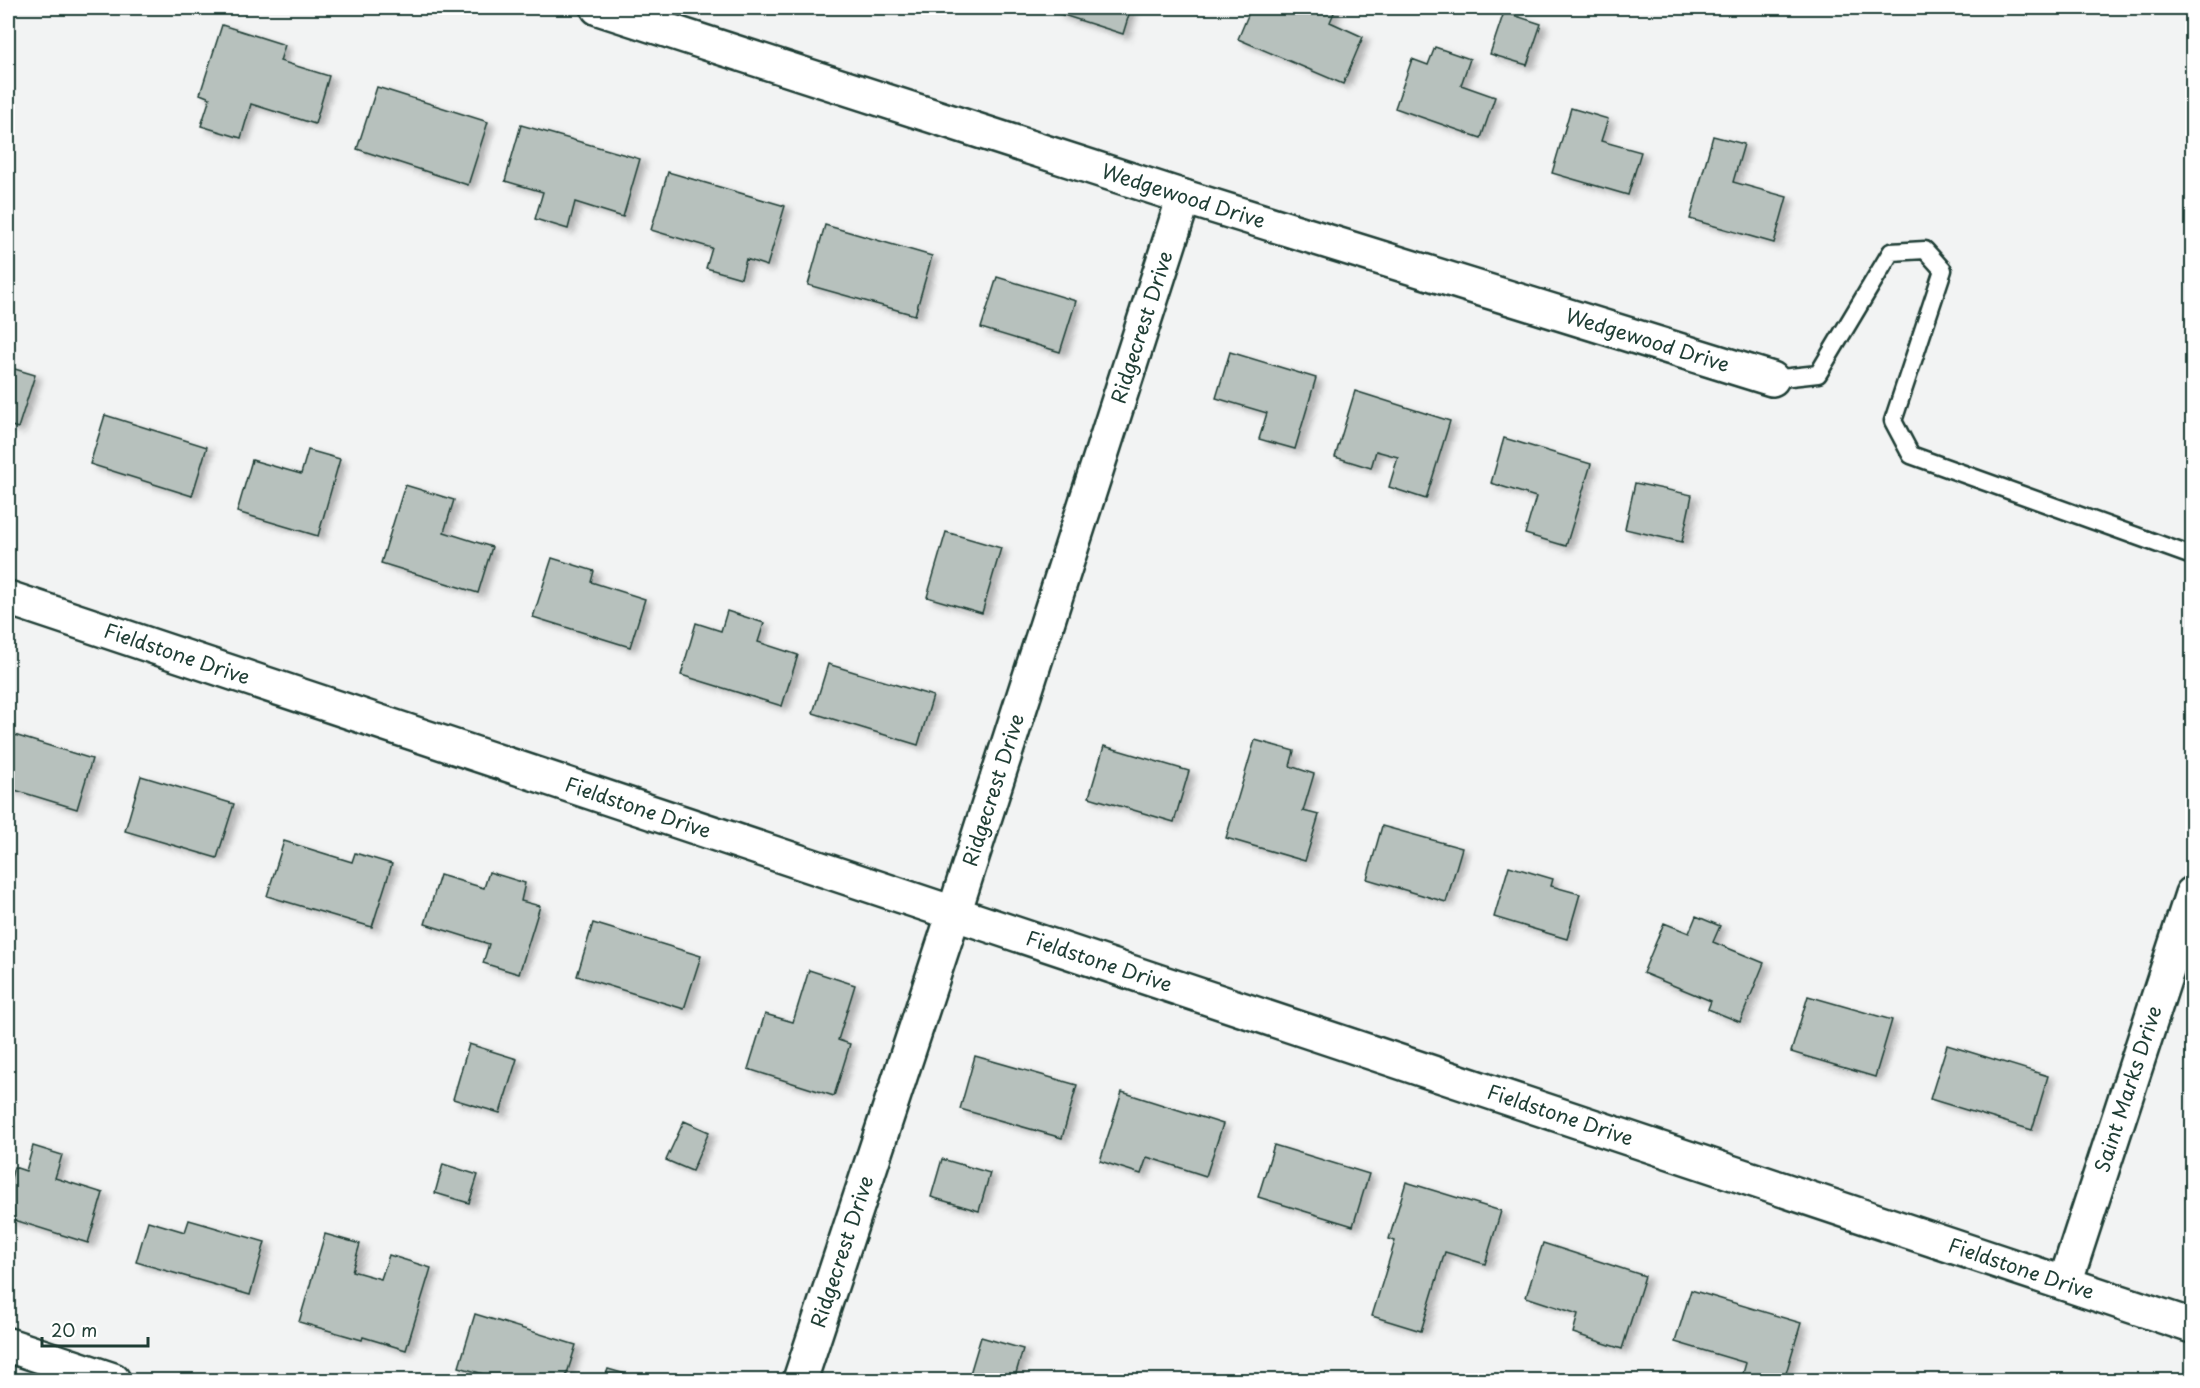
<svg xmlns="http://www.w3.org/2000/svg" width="2200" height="1388" font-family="'Playpen Sans',sans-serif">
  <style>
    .building { fill: #b7c1bd; stroke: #1f3d34; stroke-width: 1.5; filter: url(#shadow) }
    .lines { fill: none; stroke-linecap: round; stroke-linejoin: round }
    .service-casing { stroke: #1f3d34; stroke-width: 21 }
    .minor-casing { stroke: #1f3d34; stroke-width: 38 }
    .service { stroke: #fff; stroke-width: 16 }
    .minor { stroke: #fff; stroke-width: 33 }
    .labels { text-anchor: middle; stroke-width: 4.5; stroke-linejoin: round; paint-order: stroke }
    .street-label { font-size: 20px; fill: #1f3d34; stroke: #fff }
  </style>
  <defs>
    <filter id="shadow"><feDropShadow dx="6" dy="4" stdDeviation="3" flood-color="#0004"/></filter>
  </defs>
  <rect width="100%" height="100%" fill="#f2f3f3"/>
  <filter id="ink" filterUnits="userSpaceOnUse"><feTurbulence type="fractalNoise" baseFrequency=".0167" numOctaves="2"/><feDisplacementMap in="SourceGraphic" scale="12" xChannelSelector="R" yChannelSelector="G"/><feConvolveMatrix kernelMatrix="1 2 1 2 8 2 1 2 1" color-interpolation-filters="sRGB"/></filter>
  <g filter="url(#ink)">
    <path class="building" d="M1059,8H1131L1123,34L1057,13Z
      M1251,8H1300L1306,10L1307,8H1336L1330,22L1363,37L1343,84L1238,39Z
      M1504,12L1541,24L1527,65L1490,54Z
      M222,25L285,45L280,61L329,76L315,124L251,104L241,138L201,126L210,98L200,94Z
      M1435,47L1470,59L1461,85L1495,97L1481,138L1395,108L1412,59L1428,65Z
      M377,87L488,122L468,185L357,149Z
      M1571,108L1608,119L1601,141L1641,152L1628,195L1552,173Z
      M521,125L640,159L623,217L575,202L568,229L535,219L543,192L505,181Z
      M1713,136L1744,144L1733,182L1787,197L1774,243L1690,219Z
      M668,172L785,206L767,266L746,259L741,278L706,268L712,248L651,230Z
      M825,225L932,256L915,315L808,285Z
      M997,277L1076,301L1060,352L981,328Z
      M1230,352L1316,378L1295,449L1259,439L1267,413L1216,398Z
      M8,367L35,375L18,428L8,425Z
      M1355,391L1450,421L1426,499L1389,487L1398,457L1376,451L1371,468L1335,457Z
      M105,415L207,447L192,496L90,464Z
      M1504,438L1591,464L1566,546L1525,534L1536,497L1491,483Z
      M308,450L340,459L318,536L237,512L252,460L301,474Z
      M1635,483L1692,495L1682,542L1625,529Z
      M405,485L454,500L444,532L492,547L478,593L381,563Z
      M946,532L1001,548L982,613L927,597Z
      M552,558L594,571L591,582L645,599L630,647L533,617Z
      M727,611L764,623L758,642L798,655L782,706L681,675L696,623L721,631Z
      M828,664L933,696L918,745L813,713Z
      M8,733L92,759L77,809L8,788Z
      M1255,740L1294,751L1290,766L1314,774L1303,811L1319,815L1305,861L1226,838Z
      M1104,746L1189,771L1174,822L1089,797Z
      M141,776L234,804L217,858L125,831Z
      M1382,826L1462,848L1446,902L1367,879Z
      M284,841L352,862L355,853L392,864L372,927L267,896Z
      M1509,866L1553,879L1551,886L1580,894L1567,939L1494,917Z
      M489,872L525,883L521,901L540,906L519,974L483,963L489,944L425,924L440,875L484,888Z
      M1696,916L1720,926L1713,942L1764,963L1740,1022L1708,1009L1711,1001L1643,973L1664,923L1689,933Z
      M593,923L701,956L684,1009L577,976Z
      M809,970L855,985L838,1040L850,1044L834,1096L748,1069L765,1014L793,1022Z
      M1808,996L1892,1020L1875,1077L1791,1052Z
      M469,1044L517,1059L500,1113L453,1099Z
      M1947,1045L2048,1076L2032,1130L1930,1099Z
      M975,1056L1077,1085L1062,1138L960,1109Z
      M1122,1092L1223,1124L1206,1176L1147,1157L1141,1174L1100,1161Z
      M684,1121L709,1132L692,1171L666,1160Z
      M1274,1145L1369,1174L1353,1226L1258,1197Z
      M33,1146L62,1155L55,1178L103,1193L88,1243L8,1218V1176L11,1178L14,1167L26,1171Z
      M942,1159L990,1173L979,1211L931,1197Z
      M443,1164L478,1175L469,1203L435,1193Z
      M1406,1182L1501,1211L1485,1264L1445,1252L1421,1331L1372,1316L1395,1241L1389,1239Z
      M189,1220L265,1242L250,1295L136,1262L148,1221L185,1232Z
      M325,1234L360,1244L352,1271L381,1279L389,1255L431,1268L406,1350L363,1337L362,1340L299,1322Z
      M1543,1243L1645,1276L1622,1349L1573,1333L1578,1314L1526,1297Z
      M1691,1290L1801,1323L1784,1380H1741L1746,1363L1675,1342Z
      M475,1314L576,1345L565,1380H504L459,1367Z
      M981,1337L1023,1349L1014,1380H980L969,1377Z
      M608,1369L646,1380H604Z"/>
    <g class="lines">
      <defs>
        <path id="service" d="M1772,379L1818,374L1891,252L1925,250L1943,270L1893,421L1911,455L2192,556"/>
        <g id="minor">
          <path id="s1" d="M598,8L1184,197L1772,379"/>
          <path id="s2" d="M8,598L2192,1326"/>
          <path id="s3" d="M2065,1283L2192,894"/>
          <path d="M8,1345L113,1380"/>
          <path id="s4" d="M800,1380L954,913L1184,197"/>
        </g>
      </defs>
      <use href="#service" class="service-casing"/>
      <use href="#minor" class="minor-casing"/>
      <use href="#service" class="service"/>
      <use href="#minor" class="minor"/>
    </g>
  </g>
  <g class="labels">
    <g class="street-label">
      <text dy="7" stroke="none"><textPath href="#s1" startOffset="615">Wedgewood Drive</textPath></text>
      <text dy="7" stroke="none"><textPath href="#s4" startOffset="1107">Ridgecrest Drive</textPath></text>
      <text dy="7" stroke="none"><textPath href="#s1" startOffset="1101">Wedgewood Drive</textPath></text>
      <text dy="7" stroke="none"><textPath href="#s2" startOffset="178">Fieldstone Drive</textPath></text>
      <text dy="7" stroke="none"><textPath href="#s4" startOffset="621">Ridgecrest Drive</textPath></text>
      <text dy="7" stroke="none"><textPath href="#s2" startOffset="664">Fieldstone Drive</textPath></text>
      <text dy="7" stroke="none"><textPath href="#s2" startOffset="1150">Fieldstone Drive</textPath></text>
      <text dy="7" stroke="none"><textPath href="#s3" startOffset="204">Saint Marks Drive</textPath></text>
      <text dy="7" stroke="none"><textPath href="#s2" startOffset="1636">Fieldstone Drive</textPath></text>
      <text dy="7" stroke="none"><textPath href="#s4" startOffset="135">Ridgecrest Drive</textPath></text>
      <text dy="7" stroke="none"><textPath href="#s2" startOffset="2122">Fieldstone Drive</textPath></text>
    </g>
  </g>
  <rect width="2200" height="1388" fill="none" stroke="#fff" stroke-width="30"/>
  <rect x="15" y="15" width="2170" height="1358" fill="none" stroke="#1f3d34" stroke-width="2" filter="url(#ink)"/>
  <path d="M42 1337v9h106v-9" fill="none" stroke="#1f3d34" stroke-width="3"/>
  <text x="51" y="1337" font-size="18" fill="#1f3d34" stroke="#ffffff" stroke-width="4.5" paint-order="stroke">20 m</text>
</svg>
